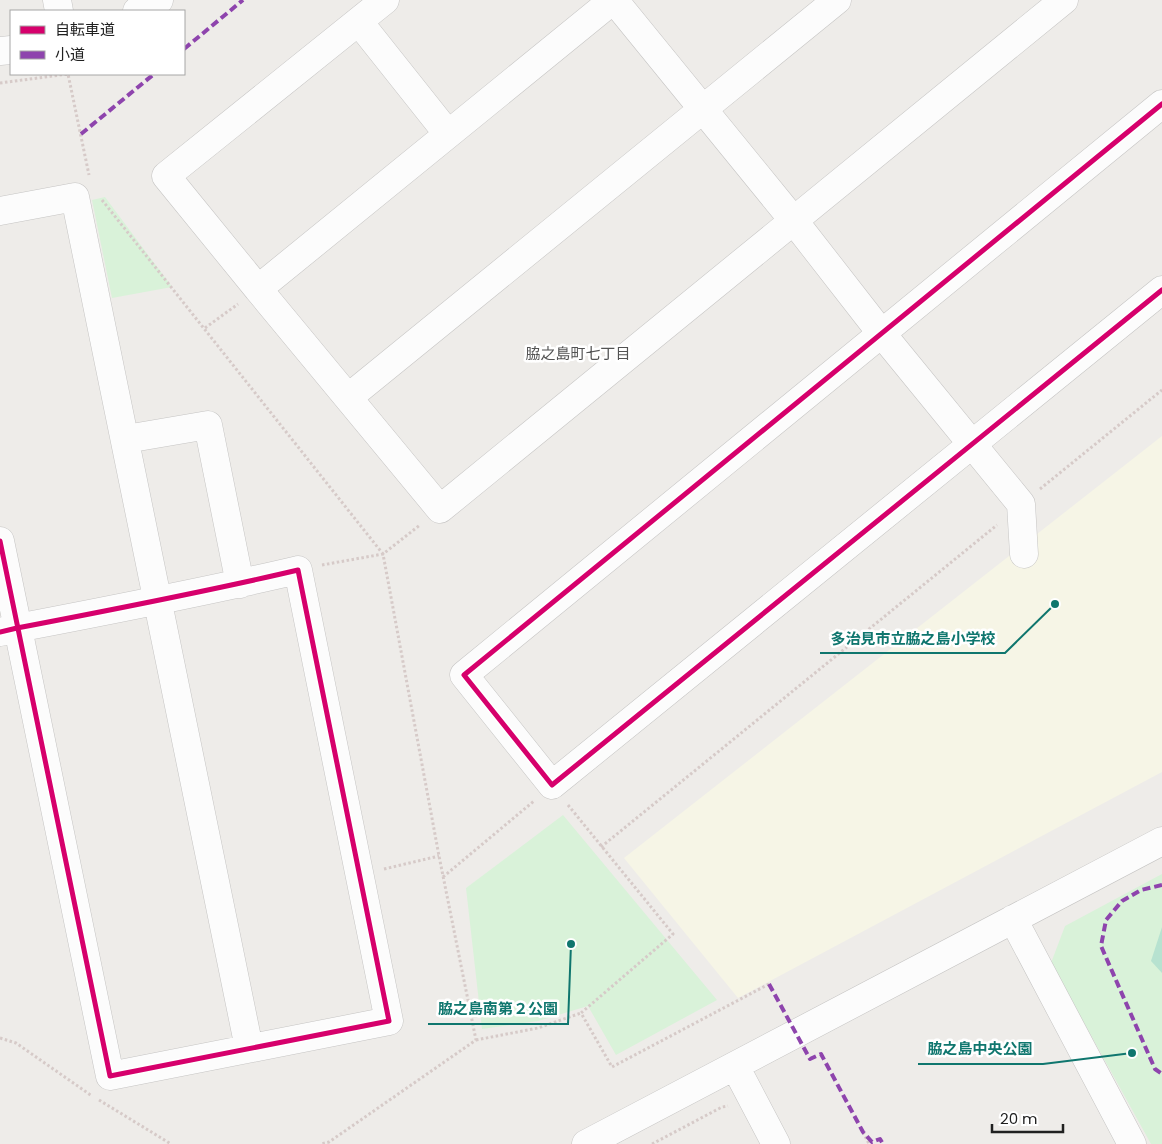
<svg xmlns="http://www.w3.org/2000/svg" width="1162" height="1144" font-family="Poppins,'Noto Sans JP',sans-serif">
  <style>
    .education { fill: #f6f5e6 }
    .park { fill: #d9f2d9 }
    .pitch { fill: #b7e2d0 }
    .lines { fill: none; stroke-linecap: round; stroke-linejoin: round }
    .minor-casing { stroke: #c5c4c3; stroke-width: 29 }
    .path { stroke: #d6cac8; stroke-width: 3; stroke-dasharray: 2.5 2.5; stroke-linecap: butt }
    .minor { stroke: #fcfcfc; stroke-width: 28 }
    .quiet { stroke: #8e44ad; stroke-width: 4; stroke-dasharray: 8 4; stroke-linecap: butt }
    .cycleway-casing { stroke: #fff; stroke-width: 8 }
    .cycleway { stroke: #d6006c; stroke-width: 5 }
    .labels { text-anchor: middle; stroke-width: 5; stroke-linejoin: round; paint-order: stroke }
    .neighbourhood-label { font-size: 15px; fill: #535353; stroke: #fff }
    .leader { fill: none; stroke: #0f766e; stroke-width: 2 }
    .callout-dot { fill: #0f766e; stroke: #fff; stroke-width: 2 }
    .callout-label { font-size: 15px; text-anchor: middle; font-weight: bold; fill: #0f766e; stroke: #fff; stroke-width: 5; stroke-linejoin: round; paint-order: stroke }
  </style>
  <rect width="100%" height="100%" fill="#eeece9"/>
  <path class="education" d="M1162,436V772L738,998L624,858Z"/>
  <path class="park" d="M105,197L172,287L112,298L92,200Z
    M563,815L717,1000L616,1055L588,1006L538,1021L482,1029L466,888Z
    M1162,874V1144H1151L1051,963L1065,926Z"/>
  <path class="pitch" d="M1162,927V973L1151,961Z"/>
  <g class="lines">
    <defs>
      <path id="minor" d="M57,0L59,11
        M613,0L258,289L440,509L1064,0
        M614,0L794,221L882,334L1021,504L1024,554
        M137,11L159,0
        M359,22L448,134
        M0,51L11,50
        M1162,104L464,675L552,785L1162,290
        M0,211L75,197L249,1048
        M258,289L166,176L385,0
        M349,397L837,0
        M126,439L208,425L240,584
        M0,541L110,1076L389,1021L298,570C205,592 111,610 17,628L0,632
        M1013,919L1132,1144
        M735,1066L776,1144
        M586,1144L1162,841"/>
    </defs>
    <use href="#minor" class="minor-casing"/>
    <path class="path" d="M0,83L68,74L89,175
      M102,200L383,554L439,856L476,1040L329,1142L321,1144
      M205,328L238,304
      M1040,489L1162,390
      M322,565L383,554L420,525
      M568,805L673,934L581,1013L612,1067L769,984
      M601,847L997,525
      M384,869L439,856
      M443,877L534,801
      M0,1038L16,1043L92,1096
      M476,1040L538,1028L581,1013
      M99,1100L171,1144
      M863,1132L869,1144
      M652,1144L722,1107L728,1106"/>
    <use href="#minor" class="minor"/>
    <path class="quiet" d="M184,49L243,0
      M81,134L154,74
      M1162,885L1141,890L1122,901L1106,920L1101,946L1155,1069L1162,1074
      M769,984L810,1059L821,1054L863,1132L872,1142L880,1139L883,1144"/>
    <defs>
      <path id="cycleway" d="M1162,104L464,675L552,785L1162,290
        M0,541L110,1076L389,1021L298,570C205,592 111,610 17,628L0,632"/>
    </defs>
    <use href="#cycleway" class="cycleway-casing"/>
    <use href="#cycleway" class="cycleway"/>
  </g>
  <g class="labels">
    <g class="neighbourhood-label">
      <text x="578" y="359">脇之島町七丁目</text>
    </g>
  </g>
  <path class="leader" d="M1055 604L1005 653H820M571 944L568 1024H428M1132 1053L1043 1064H918"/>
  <g class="callout-dot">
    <circle cx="1055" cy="604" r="5"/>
    <circle cx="571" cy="944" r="5"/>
    <circle cx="1132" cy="1053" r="5"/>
  </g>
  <g class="callout-label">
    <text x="913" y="644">多治見市立脇之島小学校</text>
    <text x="498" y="1014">脇之島南第２公園</text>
    <text x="980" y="1054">脇之島中央公園</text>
  </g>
  <rect x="10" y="10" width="175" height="65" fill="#ffffff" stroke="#a6a6a6"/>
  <rect x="20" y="26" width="25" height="8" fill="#d6006c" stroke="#a6a6a6"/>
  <text x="55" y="35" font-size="15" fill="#202020">自転車道</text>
  <rect x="20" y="51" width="25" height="8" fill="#8e44ad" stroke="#a6a6a6"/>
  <text x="55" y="60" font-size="15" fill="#202020">小道</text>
  <path d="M992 1124v8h71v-8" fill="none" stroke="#202020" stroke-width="2.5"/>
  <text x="1000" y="1124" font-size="15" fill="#202020" stroke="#ffffff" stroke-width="4" paint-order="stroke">20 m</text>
</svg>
